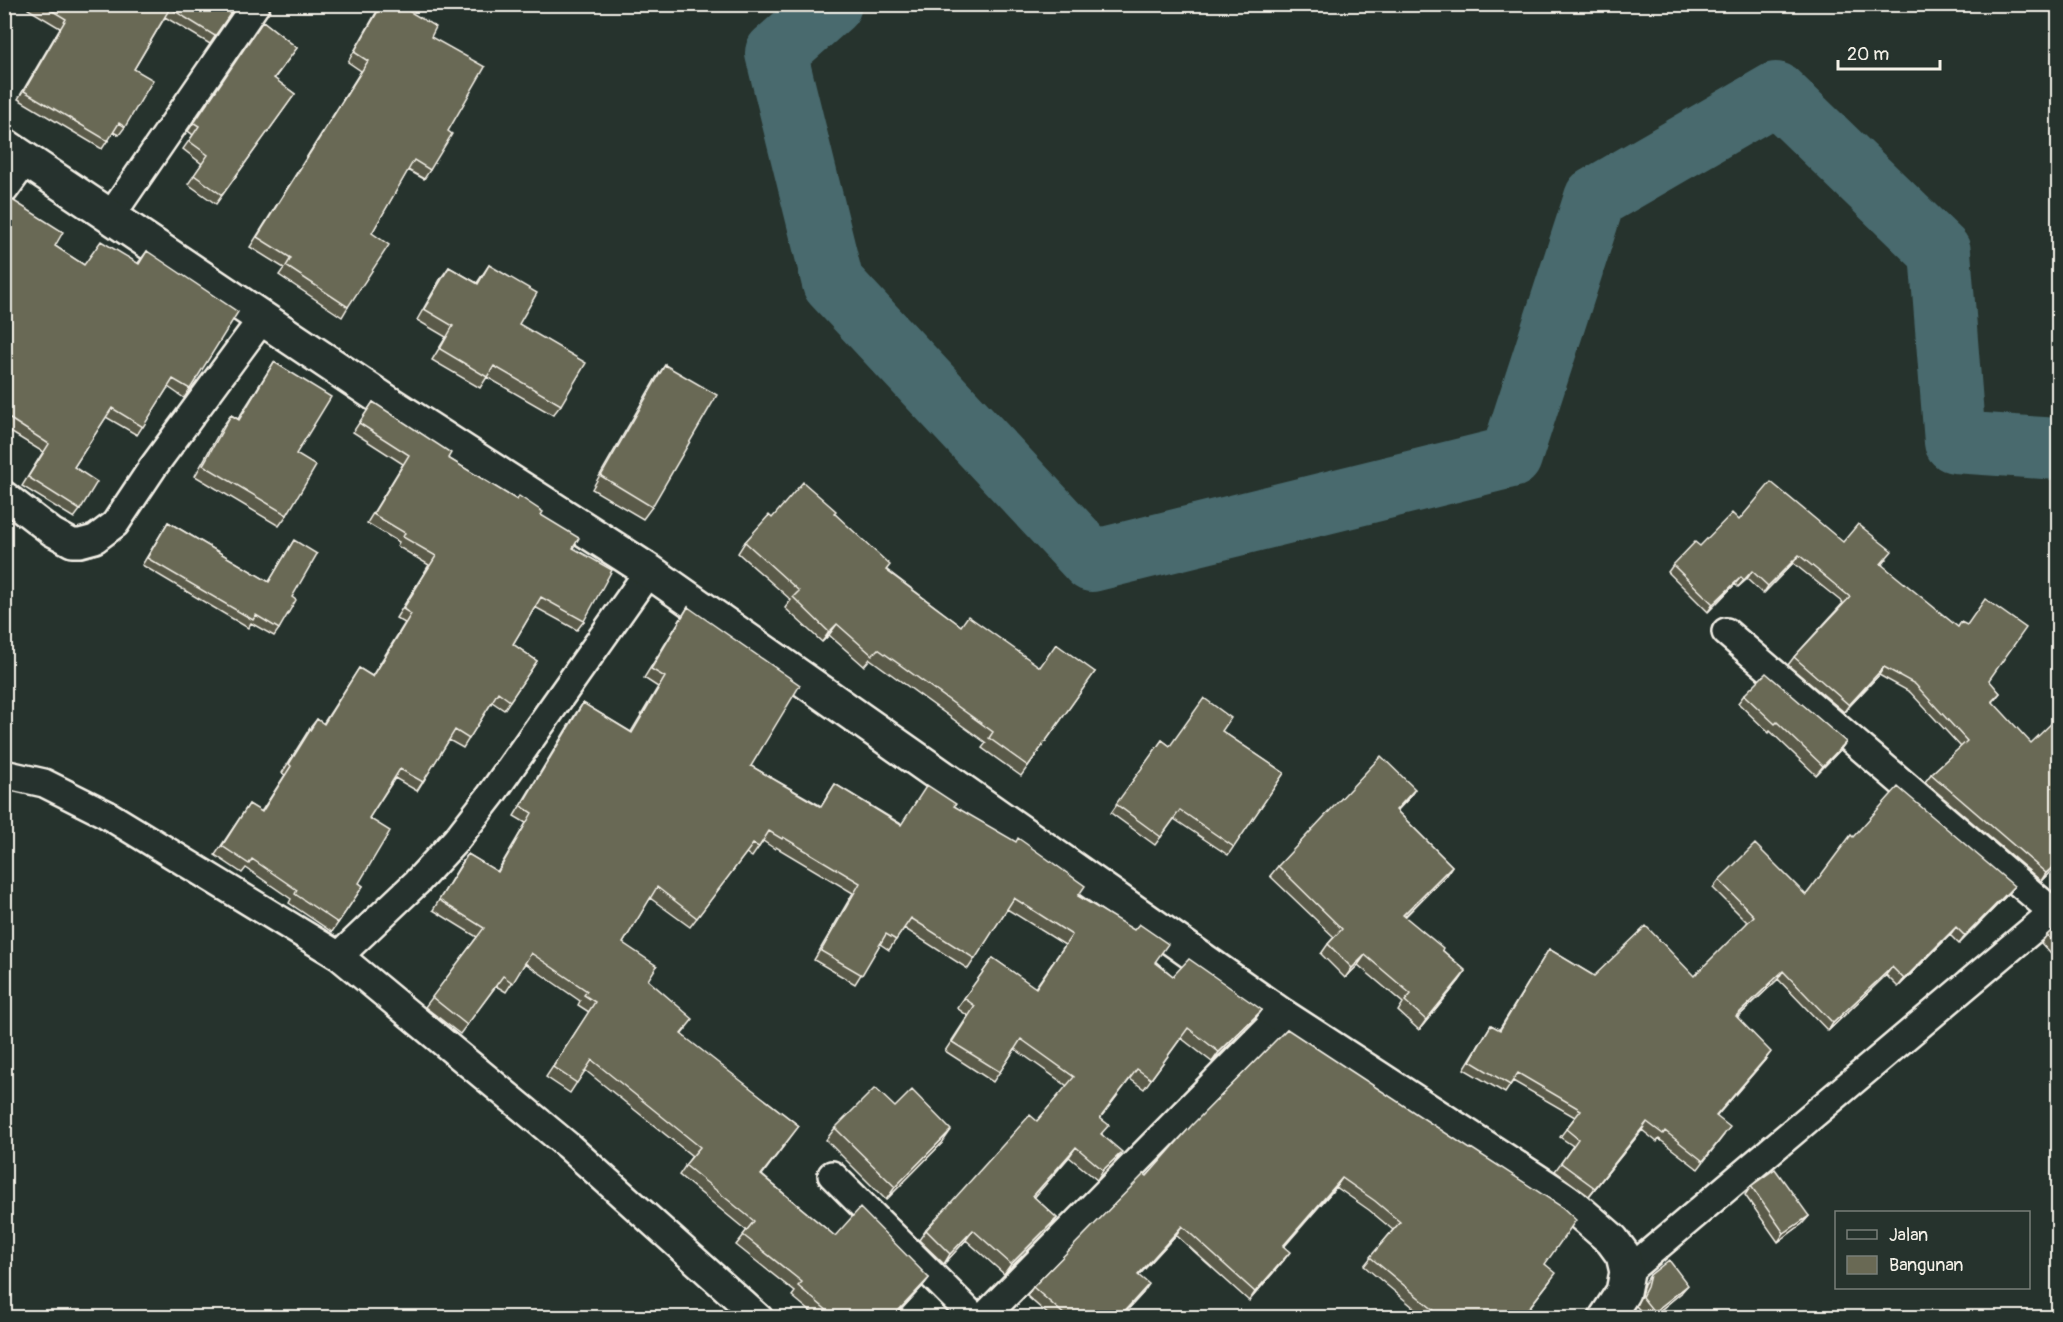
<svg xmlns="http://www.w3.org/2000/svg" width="2063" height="1322" font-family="Pangolin,sans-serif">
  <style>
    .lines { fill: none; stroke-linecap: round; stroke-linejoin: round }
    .river { stroke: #486a6e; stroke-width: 62 }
    .minor-casing { stroke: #f4f1e8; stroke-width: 32 }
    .tertiary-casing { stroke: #f4f1e8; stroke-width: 38 }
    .minor { stroke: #26332d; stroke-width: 27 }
    .tertiary { stroke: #26332d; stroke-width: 33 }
    .wall { fill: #5a5a48; stroke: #f4f1e8; stroke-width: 1.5 }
    .shaded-wall { fill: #4a4a3b; stroke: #f4f1e8; stroke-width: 1.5 }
    .building { fill: #696954; stroke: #f4f1e8; stroke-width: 1.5 }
  </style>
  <rect width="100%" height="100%" fill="#26332d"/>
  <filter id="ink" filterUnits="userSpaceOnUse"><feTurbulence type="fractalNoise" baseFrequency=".0167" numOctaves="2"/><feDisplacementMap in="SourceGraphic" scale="12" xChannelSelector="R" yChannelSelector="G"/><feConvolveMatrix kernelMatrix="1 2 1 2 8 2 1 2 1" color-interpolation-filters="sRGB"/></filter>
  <g filter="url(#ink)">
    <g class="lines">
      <path class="river" d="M831,4L776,53L833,283L1092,561L1511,457L1595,198L1776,93L1940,252L1955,442L2058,449"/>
      <defs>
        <path id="minor" d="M4,190L26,160
          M110,217L256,4
          M4,495L52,532L72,543H80L95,539L115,524L153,467L262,319
          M649,571L491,795L456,840L416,883L339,956L567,1145L759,1318
          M1726,632L2053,912
          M4,774L44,783L106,814L339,956
          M832,1175L975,1318
          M1627,1272L2058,908
          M983,1318L1281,1015"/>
        <path id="tertiary" d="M4,145L387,402L649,571L1281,1015L1567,1201L1612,1240L1623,1255L1627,1272L1623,1292L1606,1318"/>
      </defs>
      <use href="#minor" class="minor-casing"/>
      <use href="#tertiary" class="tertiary-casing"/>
      <use href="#minor" class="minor"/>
      <use href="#tertiary" class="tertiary"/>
    </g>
    <path class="wall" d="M30,4H237L210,44L165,17L134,69L125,127L119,135L113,132L102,149L18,99L60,28L28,9Z
      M381,4H397L431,37L448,131L430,170L424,179L408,170L372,233L348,307L342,317L279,275L284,268L250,247L361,71L348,62Z
      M263,21L297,48L274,79L295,94L216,204L188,184L202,164L183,149L193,135L188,131Z
      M4,199L55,246L84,265L138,263L147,251L190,389L184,398L168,387L137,435L106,417L74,467L80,510L74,518L22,486L43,452L4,428Z
      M489,265L561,405L553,415L487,377L480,388L432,360L446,337L417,320L441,278L449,267L477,283Z
      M274,362L296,454L287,515L279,526L195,476L223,426L231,415L238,419Z
      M665,365L652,507L643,519L592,489L656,378Z
      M373,402L448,458L541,515L573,548L584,621L577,630L535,607L513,644L537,661L504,710L492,702L463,748L449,740L417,791L395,778L369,818L359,883L363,886L332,932L289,903L291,899L246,868L242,873L215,855L249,804L261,812L285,775L282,773L310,728L317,719L323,724L359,668L372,676L405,623L396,618L429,565L397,546L399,542L367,523L403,464L353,432Z
      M834,513L887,570L961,626L1040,667L1095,672L1021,776L982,748L986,743L870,659L864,666L829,635L822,642L785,608L791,600L738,553L745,542L772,518Z
      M1739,520L1843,542L1887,559L1882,565L2000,693L1993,702L2058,864L2041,881L1925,782L1931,774L1961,747L1910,692L1879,675L1844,712L1788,665L1794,657L1843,603L1793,563L1763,594L1747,579L1738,587L1735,584L1708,612L1668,572L1673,565Z
      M168,522L269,582L294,540L292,597L279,629L274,636L251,623L248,628L142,565Z
      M688,607L751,766L821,806L835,784L901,824L954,806L1078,896L1173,976L1262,1010L1255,1019L1212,1062L1181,1038L1144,1089L1130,1079L1100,1118L1102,1134L1115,1162L1097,1180L1069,1157L1034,1197L1057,1218L1050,1228L1004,1274L966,1240L944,1264L919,1240L926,1230L1037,1121L1067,1086L1015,1049L993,1082L945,1051L968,1016L957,1008L993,958L1035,988L1065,945L1007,909L968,969L904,928L889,950L880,944L855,984L814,960L853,893L776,847L775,849L763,841L752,857L746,853L690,927L650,898L623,943L648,980L686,1029L681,1035L799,1126L762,1175L835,1236L929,1278L922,1287L900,1311L903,1317H817L792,1296L795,1292L736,1245L747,1231L679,1175L692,1156L585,1070L570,1093L546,1077L589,1012L578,1005L580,1001L525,963L506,992L496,986L460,1034L425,1007L477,937L433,910L461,864L468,854L497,872L526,823L514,816L576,713L583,703L631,732L658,687L644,678Z
      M1744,695L1846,742L1840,750L1816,775L1770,731L1769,733L1738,703Z
      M1222,731L1284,773L1228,855L1174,819L1155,845L1111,813L1162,740L1170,746Z
      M1415,789L1408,799L1397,811L1452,866L1445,876L1405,917L1466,971L1459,981L1419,1030L1398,1011L1403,1003L1358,965L1345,978L1321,954L1328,944L1334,937L1270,876L1278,866Z
      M1853,837L2008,894L1959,944L1950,935L1898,987L1886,975L1828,1031L1778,979L1737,1018L1765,1060L1716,1116L1724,1135L1698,1169L1659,1139L1657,1142L1642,1130L1589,1196L1555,1171L1573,1146L1560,1137L1575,1117L1513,1081L1505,1093L1464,1069L1491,1025L1499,1030L1549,949L1594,976H1694L1748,923L1713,888L1719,880L1806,895Z
      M2058,925V962L2041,943L2047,935Z
      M1287,1029L1545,1264L1550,1281L1522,1317H1425L1364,1266L1393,1230L1369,1210L1336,1187L1284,1247V1260L1249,1301L1176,1235L1139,1275L1143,1293L1121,1317H1051L1027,1296L1033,1287L1147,1176Z
      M895,1107L942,1143L886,1200L826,1140L835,1128Z
      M1751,1186L1809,1216L1802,1224L1778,1242L1745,1195Z
      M1650,1275L1681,1293L1652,1317H1646L1636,1306L1641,1296L1644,1284Z"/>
    <path class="shaded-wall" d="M1799,555L1793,563L1763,594L1768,586Z
      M1752,571L1747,579L1738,587L1744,580Z
      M1741,577L1735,584L1708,612L1713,604Z
      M837,624L829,635L822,642L829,632Z
      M1884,667L1879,675L1844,712L1849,705Z
      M1846,742L1840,750L1816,775L1823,766Z
      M1415,789L1408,799L1388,820L1396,810Z
      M2058,862V864L2041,881L2046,873Z
      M1452,866L1445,876L1396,925L1403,915Z
      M2014,886L2008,894L1959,944L1965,936Z
      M1956,927L1950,935L1898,987L1904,979Z
      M1365,955L1358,965L1345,978L1352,968Z
      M1892,967L1886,975L1828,1031L1833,1023Z
      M1466,971L1459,981L1419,1030L1426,1020Z
      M1783,971L1778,979L1730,1024L1736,1016Z
      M1262,1010L1255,1019L1212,1062L1219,1052Z
      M1771,1052L1765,1060L1710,1124L1716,1116Z
      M1647,1122L1642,1130L1589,1196L1595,1188Z
      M951,1130L942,1143L886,1200L895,1187Z
      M1076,1147L1069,1157L1027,1206L1033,1196Z
      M1122,1152L1115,1162L1097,1180L1103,1170Z
      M1342,1178L1336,1187L1277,1254L1283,1246Z
      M1809,1216L1802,1224L1778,1242L1784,1233Z
      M1057,1218L1050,1228L1004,1274L1011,1264Z
      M1182,1226L1176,1235L1132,1283L1138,1275Z
      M973,1230L966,1240L944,1264L950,1254Z
      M1290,1252L1284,1260L1249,1301L1255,1292Z
      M929,1278L922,1287L894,1317L899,1310Z
      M1149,1284L1143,1293L1121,1317H1119Z
      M1688,1285L1681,1293L1652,1317H1650L1654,1312Z"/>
    <path class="building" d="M41,4H237L215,36L170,8L134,69L153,80L125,127L119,123L108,141L24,91L66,19Z
      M382,4H397L436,27L431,37L485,67L448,131L452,134L430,170L414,160L372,233L389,245L348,307L286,266L291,258L257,237L368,61L354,52Z
      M263,21L297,48L274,78L295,94L222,195L194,175L208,155L189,141L199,126L194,123Z
      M6,196L63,232L55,246L84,265L101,241L139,264L147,251L238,312L190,389L173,379L143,427L112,408L74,467L97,482L80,510L28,477L49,444L4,415V199Z
      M489,265L537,293L519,324L586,363L561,405L494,366L487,377L440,349L453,326L424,309L449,267L478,284Z
      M274,362L331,397L296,454L316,466L287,515L203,465L231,415L239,420Z
      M665,365L717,395L652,507L601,476Z
      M373,402L451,453L448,458L517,500L519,496L543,512L541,515L579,538L573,548L612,570L584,621L541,597L513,644L537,661L510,701L498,692L469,739L455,730L423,782L400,769L369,818L390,831L359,883L363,886L338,923L295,894L297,890L252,859L249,864L222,846L249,804L262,812L291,766L289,764L317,719L324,724L359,668L373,677L411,614L403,609L436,556L403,537L405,533L373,514L409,455L359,423Z
      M803,482L836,511L834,513L890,565L886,570L961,626L968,616L1040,667L1056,644L1095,672L1028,766L989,738L993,732L878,649L872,655L837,624L829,632L793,597L799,591L745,542L769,515L772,518Z
      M1771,482L1843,542L1858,524L1892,551L1881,564L1958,627L1961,622L1967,625L1985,599L2026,628L1989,680L2000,693L1992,701L2031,743L2058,717V862L2046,873L1931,774L1967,741L1915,684L1884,667L1849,705L1794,657L1850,597L1799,555L1768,586L1752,571L1744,580L1741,577L1713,604L1673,565L1695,542L1700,546L1732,513L1739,520Z
      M168,522L269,582L294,540L317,554L292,597L296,600L279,629L256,615L253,620L147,558Z
      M688,607L800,685L751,766L821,807L835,784L901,825L927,785L956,804L954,806L1016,842L1018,838L1085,886L1078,896L1134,930L1139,924L1168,944L1155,962L1173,976L1189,959L1262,1010L1219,1052L1188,1028L1151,1079L1137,1069L1100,1118L1109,1125L1101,1134L1122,1152L1103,1170L1076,1147L1033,1196L1057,1218L1011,1264L973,1230L950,1254L926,1230L1030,1115L1037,1121L1074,1077L1021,1039L1000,1072L952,1042L975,1006L964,998L993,958L1036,988L1072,935L1014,898L975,959L911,918L896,940L886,934L862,975L821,951L860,883L783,837L782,839L769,831L759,847L753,844L697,918L657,887L623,943L657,966L648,980L693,1019L681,1034L799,1126L761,1175L835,1236L860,1208L929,1278L899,1310L905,1315L903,1317H835L798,1286L802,1282L743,1235L754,1221L685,1165L700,1147L592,1060L577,1083L553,1067L595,1002L584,995L587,991L531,953L513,983L503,976L467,1025L432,997L484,928L439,900L468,854L498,872L532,813L521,806L583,703L632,733L665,677L651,669Z
      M1766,673L1846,742L1823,766L1777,722L1775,724L1744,695Z
      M1204,698L1231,718L1222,731L1284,773L1234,847L1180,810L1161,837L1116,804L1162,740L1170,746Z
      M1381,756L1415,789L1396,810L1452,866L1403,915L1443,948L1442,950L1466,971L1426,1020L1405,1001L1411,994L1365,955L1352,968L1328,944L1342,929L1278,866Z
      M1898,787L2014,886L1965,936L1956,927L1904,979L1892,967L1833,1023L1783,971L1736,1016L1771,1052L1716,1116L1730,1127L1703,1161L1665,1131L1663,1134L1647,1122L1595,1188L1561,1163L1578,1139L1566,1129L1581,1110L1518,1073L1510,1085L1470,1061L1491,1025L1500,1030L1549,949L1594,976L1646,926L1694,976L1754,916L1719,880L1755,844L1806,895L1851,835L1853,837Z
      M2058,925V948L2047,935Z
      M1287,1029L1470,1149L1471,1148L1562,1207L1576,1220L1545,1264L1556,1273L1525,1313L1522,1310L1516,1317H1442L1370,1257L1400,1222L1375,1201L1342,1178L1283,1246L1290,1252L1255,1292L1182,1226L1138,1275L1149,1284L1119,1317H1067L1033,1287L1144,1174L1147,1176L1192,1125Z
      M875,1088L895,1107L912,1090L951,1130L895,1187L835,1128Z
      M1775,1169L1809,1216L1784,1233L1751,1186Z
      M1669,1260L1688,1285L1654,1312L1642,1297L1647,1287L1650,1275Z"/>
  </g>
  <rect width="2063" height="1322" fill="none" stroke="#26332d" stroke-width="24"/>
  <rect x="12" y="12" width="2039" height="1298" fill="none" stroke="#f4f1e8" stroke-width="2" filter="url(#ink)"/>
  <rect x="1835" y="1211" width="195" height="78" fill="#26332d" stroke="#787f78" stroke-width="1.5"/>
  <rect x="1847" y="1230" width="30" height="9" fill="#26332d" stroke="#787f78" stroke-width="1.5"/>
  <text x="1889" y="1241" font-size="18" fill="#f4f1e8">Jalan</text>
  <rect x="1847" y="1256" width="30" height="18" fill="#696954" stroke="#787f78" stroke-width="1.5"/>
  <text x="1889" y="1271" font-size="18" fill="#f4f1e8">Bangunan</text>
  <path d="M1838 60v9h102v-9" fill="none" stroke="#f4f1e8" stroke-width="3"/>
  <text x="1847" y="60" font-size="18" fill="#f4f1e8" stroke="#26332d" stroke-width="4.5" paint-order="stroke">20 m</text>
</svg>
